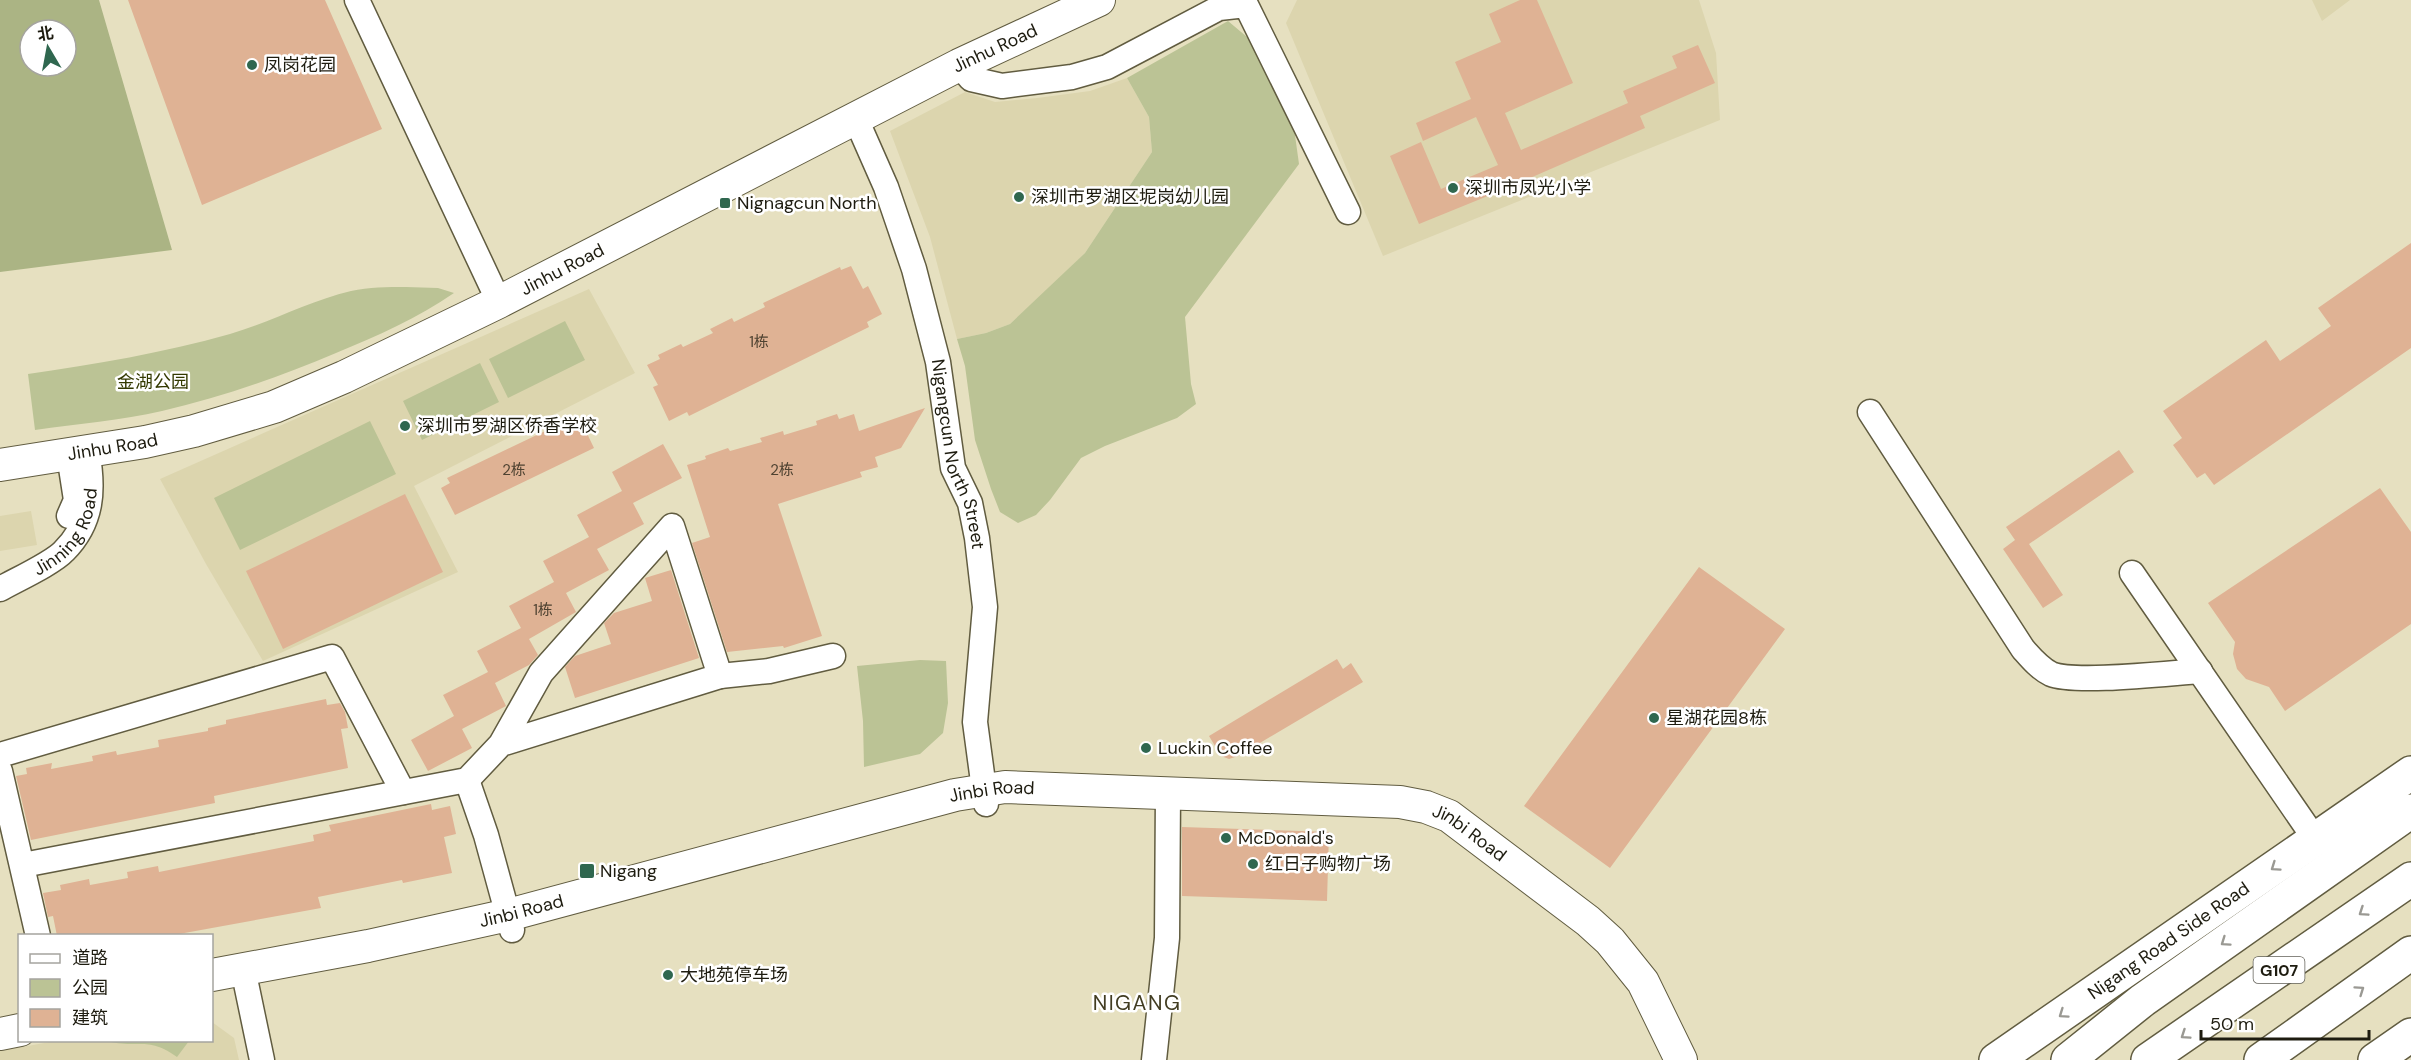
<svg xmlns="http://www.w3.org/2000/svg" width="2411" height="1060" font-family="'DM Sans','Noto Sans SC',sans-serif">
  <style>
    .built { fill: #dcd5ae }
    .green { fill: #bbc395 }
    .forest { fill: #abb484; fill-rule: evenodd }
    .building { fill: #dfb294 }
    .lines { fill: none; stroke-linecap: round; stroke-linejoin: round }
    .minor-casing { stroke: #615c40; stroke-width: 27 }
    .tertiary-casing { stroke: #615c40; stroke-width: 34 }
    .primary-casing { stroke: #615c40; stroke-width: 36 }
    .trunk-casing { stroke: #615c40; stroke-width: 36 }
    .minor { stroke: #fff; stroke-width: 24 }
    .tertiary { stroke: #fff; stroke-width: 32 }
    .primary { stroke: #fff; stroke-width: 33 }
    .trunk { stroke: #fff; stroke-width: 33 }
    .oneway { stroke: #9a9993 }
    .poi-dot { fill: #2f674f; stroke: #fff; stroke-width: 2 }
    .labels { text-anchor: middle; stroke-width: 5; stroke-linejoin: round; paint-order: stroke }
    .number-label { font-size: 15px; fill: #4e4231 }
    .shield { fill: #fff; stroke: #626058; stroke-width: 1.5 }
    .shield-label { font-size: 16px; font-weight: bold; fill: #1e1c10 }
    .street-label { font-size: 18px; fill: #1e1c10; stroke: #fff }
    .poi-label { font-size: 18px; fill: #1e1c10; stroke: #fff; text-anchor: start }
    .park-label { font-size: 18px; fill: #333900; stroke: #fff }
    .quarter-label { font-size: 21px; letter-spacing: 1.5px; fill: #423d22; stroke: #fff }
  </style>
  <rect width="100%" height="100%" fill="#e6e0c0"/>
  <path class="built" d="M1297,0H1699L1716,53L1720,120L1383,256L1286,23Z
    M2312,0H2350L2322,21Z
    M1127,78L1149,117L1152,152L1085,253L1040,297L1010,324L986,333L957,339L930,237L890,131L965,92L995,102L1037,98L1090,91Z
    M589,289L635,373L414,486L458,572L263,661L206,564L160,479Z
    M31,511L37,545L0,551V516Z
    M212,1022L234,1038L239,1060H0V1051L55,1041L212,1040Z"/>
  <path class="green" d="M1228,21L1253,42L1293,121L1299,164L1185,317L1191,384L1196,404L1177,418L1105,446L1081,458L1050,500L1036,515L1018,523L1000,512L991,489L975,440L965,366L957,339L986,333L1010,324L1085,253L1152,152L1149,117L1127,78Z
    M406,287L438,288L454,293C418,318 377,336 336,353C279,377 222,397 162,411C122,420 77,424 35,430L28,374C95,364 164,353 230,334C271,322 309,301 351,291C369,287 387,287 406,287Z
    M565,321L585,360L508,398L489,359Z
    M480,363L499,402L422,440L403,401Z
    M370,421L396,474L240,550L214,498Z
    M920,660L946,661L948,703L943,733L920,754L864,767L863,721L857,666Z
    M112,1040H189V1041L177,1057C148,1037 142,1048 111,1042Z"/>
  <path class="forest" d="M0,0H99L172,250L0,272ZM30,30H66V66H30Z"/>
  <path class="building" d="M128,0H325L382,129L202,205Z
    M1520,0H1537L1573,83L1505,113L1521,150L1628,103L1623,91L1677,68L1672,56L1698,45L1715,83L1640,116L1645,128L1530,178L1532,181L1506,192L1505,189L1419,224L1390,156L1421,142L1441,189L1498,165L1476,117L1423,141L1416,123L1471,99L1455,62L1501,42L1489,14Z
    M2411,243V348L2214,485L2205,473L2197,478L2173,445L2182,438L2163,411L2266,340L2280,361L2331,326L2318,308Z
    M851,266L863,289L868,286L882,314L867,322L869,327L689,416L687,412L669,421L653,387L658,385L647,365L660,359L658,355L681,344L683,347L713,333L710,329L732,318L734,322L765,307L763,303L840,267L841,270Z
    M925,408L901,448L875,457L878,467L860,472L862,477L778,504L822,636L784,648L783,646L727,652L692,543L710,537L687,465L706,459L705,456L728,448L730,451L762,442L760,438L783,431L784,435L817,425L816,421L837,414L839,419L854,414L859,431Z
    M581,421L594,448L455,515L441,488L450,483L447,478L564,422L567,427Z
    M663,444L682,478L633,503L644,524L597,549L609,570L566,593L576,612L529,639L538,655L529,665L495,683L506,706L462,729L472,748L428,771L411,740L454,716L443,695L488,672L477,651L521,628L509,606L554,582L543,561L589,537L577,515L622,491L612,472Z
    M2119,450L2134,472L2029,544L2063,595L2043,608L2003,549L2015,540L2006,527Z
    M2380,488L2411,532V624L2285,711L2269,687L2246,679L2237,669L2233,654L2235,642L2208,603Z
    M405,494L443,572L283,649L246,571Z
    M1699,567L1785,629L1610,868L1524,806Z
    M671,570L699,658L575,698L565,667L575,656L611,644L604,623L614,613L652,601L645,578Z
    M1337,659L1343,669L1351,663L1363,682L1238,756L1229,759L1221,756L1209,736Z
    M326,699L327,705L340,703L345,712L348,728L341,729L348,768L214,796L215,803L31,840L16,776L27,774L26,768L52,763L51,769L93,761L92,756L116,751L117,755L159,747L158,740L208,731V728L226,724V720Z
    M431,804L432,810L450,806L456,834L444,837L452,873L403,883L402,880L318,897L321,908L168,936H57L53,916L48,917L43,893L61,890L60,885L89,879L90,885L128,878L127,872L158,866L159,872L314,841L313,835L331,831L329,825Z
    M1182,827L1329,832L1327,901L1182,896Z"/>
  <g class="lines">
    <defs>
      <g id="minor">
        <path d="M357,0L499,302"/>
        <path d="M959,65L971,79L1002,86L1072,77L1107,67L1219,8L1246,5L1348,212"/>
        <path id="s1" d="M856,119L886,187L914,269L938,362L953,468L970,503L977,538L985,607L975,722L986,804"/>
        <path d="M1870,412L2023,649C2031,658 2039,668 2051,674C2075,684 2169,673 2200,671"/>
        <path d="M69,455L76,500L69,516"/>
        <path d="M2132,573L2315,839"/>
        <path id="s2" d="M0,589C16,580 53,563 64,551C93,522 94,489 87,451"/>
        <path d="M720,676L769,671L833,656"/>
        <path d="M0,755L332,657L403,792"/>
        <path d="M0,771L38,936"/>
        <path d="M467,780L486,835L512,930"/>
        <path d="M23,865L467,780L501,744L541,673L672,526L720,676L501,744"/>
        <path d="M243,969L262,1060"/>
        <path d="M1154,1060L1167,938L1168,792"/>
      </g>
      <g id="tertiary">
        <path id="s3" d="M0,465L145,442L194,431L274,407L344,377L499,302L959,65L1099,0"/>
        <path id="s4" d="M212,975L368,946L508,915L955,795L1005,787L1400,802L1426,807L1449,816L1588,921L1610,941L1643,982L1681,1060"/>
        <path d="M0,1034L20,1030"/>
      </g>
      <g id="primary">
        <path id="s5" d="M1996,1060L2411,773"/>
        <path d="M2375,1060L2411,1035"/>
      </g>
      <path id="trunk" d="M2068,1060L2143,1000L2411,811
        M2148,1060L2411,879
        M2261,1060L2411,953"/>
    </defs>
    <use href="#minor" class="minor-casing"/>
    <use href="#tertiary" class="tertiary-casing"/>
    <use href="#primary" class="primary-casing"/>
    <use href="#trunk" class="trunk-casing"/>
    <use href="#minor" class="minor"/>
    <use href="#tertiary" class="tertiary"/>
    <use href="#primary" class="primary"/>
    <use href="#trunk" class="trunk"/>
  </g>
  <defs><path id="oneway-chevron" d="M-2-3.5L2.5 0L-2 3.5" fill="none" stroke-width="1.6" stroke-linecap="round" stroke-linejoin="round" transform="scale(1.5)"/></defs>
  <g class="oneway">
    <use href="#oneway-chevron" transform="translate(2275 867) rotate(145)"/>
    <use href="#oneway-chevron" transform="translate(2363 912) rotate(146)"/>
    <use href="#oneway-chevron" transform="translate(2225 942) rotate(145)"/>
    <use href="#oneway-chevron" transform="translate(2360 990) rotate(-35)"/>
    <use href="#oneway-chevron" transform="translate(2063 1014) rotate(145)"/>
    <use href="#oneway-chevron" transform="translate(2185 1035) rotate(146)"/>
  </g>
  <g class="poi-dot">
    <circle cx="252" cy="65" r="6"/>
    <circle cx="1453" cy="188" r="6"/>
    <circle cx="1019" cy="197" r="6"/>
    <rect x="719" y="197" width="12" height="12" rx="3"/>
    <circle cx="405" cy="426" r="6"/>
    <circle cx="1654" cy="718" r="6"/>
    <circle cx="1146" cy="748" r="6"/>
    <circle cx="1226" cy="838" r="6"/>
    <circle cx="1253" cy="864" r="6"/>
    <rect x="579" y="863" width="16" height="16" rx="3"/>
    <circle cx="668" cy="975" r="6"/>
  </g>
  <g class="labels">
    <g class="number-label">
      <text x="759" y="347">1栋</text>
      <text x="514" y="475">2栋</text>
      <text x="782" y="475">2栋</text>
      <text x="543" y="615">1栋</text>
    </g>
    <rect class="shield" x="2253.5" y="957" width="51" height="26" rx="4.5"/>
    <g class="shield-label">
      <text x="2279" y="976">G107</text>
    </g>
    <g class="street-label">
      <text dy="6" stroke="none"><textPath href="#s3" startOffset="1086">Jinhu Road</textPath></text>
      <text dy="6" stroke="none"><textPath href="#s3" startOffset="600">Jinhu Road</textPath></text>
      <text dy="6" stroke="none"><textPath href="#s3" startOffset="114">Jinhu Road</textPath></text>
      <text dy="6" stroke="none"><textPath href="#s1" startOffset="352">Nigangcun North Street</textPath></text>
      <text dy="6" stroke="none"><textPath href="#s2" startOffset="92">Jinning Road</textPath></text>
      <text dy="6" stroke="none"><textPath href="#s4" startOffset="802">Jinbi Road</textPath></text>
      <text dy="6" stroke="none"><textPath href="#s4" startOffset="1288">Jinbi Road</textPath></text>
      <text dy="6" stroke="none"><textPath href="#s4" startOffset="316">Jinbi Road</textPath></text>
      <text dy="6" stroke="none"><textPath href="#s5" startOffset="210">Nigang Road Side Road</textPath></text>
    </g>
    <g class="poi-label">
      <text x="264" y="71">凤岗花园</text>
      <text x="1465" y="194">深圳市凤光小学</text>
      <text x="1031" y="203">深圳市罗湖区坭岗幼儿园</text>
      <text x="737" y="209">Nignagcun North</text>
      <text x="417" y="432">深圳市罗湖区侨香学校</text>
      <text x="1666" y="724">星湖花园8栋</text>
      <text x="1158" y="754">Luckin Coffee</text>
      <text x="1238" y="844">McDonald's</text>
      <text x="1265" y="870">红日子购物广场</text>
      <text x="600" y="877">Nigang</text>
      <text x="680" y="981">大地苑停车场</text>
    </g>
    <g class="park-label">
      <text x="153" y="388">金湖公园</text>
    </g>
    <g class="quarter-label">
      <text x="1137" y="1010">NIGANG</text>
    </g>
  </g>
  <rect x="18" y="934" width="195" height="108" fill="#ffffff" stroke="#a5a49f" stroke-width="1.5"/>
  <rect x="30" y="954" width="30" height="9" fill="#ffffff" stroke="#a5a49f" stroke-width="1.5"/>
  <text x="72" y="964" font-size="18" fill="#1e1c10">道路</text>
  <rect x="30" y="979" width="30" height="18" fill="#bbc395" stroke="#a5a49f" stroke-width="1.5"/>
  <text x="72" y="994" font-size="18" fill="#1e1c10">公园</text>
  <rect x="30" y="1009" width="30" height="18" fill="#dfb294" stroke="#a5a49f" stroke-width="1.5"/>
  <text x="72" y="1024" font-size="18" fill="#1e1c10">建筑</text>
  <g transform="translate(48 48) rotate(350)"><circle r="28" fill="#ffffff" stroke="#a5a49f" stroke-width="1.5"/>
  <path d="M0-4.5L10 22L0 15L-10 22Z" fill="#2f674f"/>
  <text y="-9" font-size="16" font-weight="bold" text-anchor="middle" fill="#1e1c10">北</text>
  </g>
  <path d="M2201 1030v9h168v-9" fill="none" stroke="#1e1c10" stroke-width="3"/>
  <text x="2210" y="1030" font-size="18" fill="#1e1c10" stroke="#ffffff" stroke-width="4.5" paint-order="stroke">50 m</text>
</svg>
